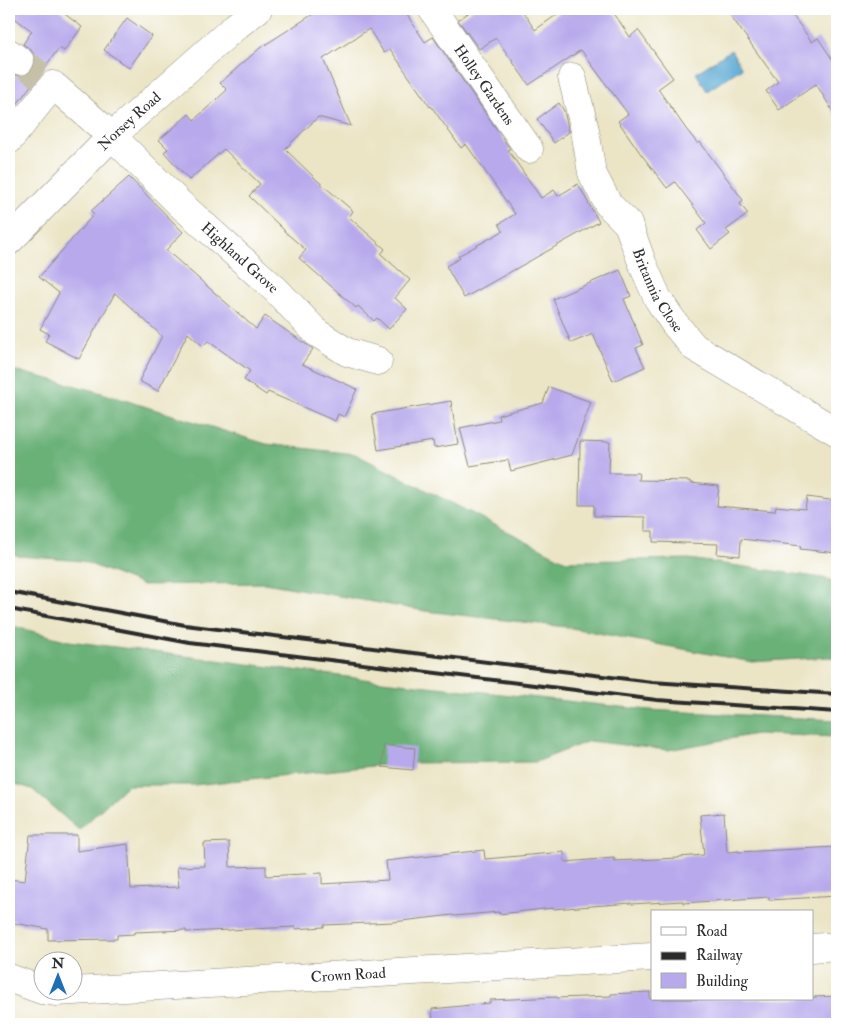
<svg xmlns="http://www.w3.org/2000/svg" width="846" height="1033" font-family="'IM FELL Double Pica',serif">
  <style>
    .forest { fill: #6bb178; stroke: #4b6e52 }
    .water { fill: #57a7d2; stroke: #41697e }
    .building { fill: #b7a9ec }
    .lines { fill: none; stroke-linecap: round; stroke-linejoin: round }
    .minor-tunnel { stroke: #c5c0a7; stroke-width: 28; stroke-dasharray: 28 14; stroke-linecap: butt }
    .minor-casing { stroke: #8b8878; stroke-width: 29 }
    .tertiary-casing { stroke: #8b8878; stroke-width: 29 }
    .minor { stroke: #fff; stroke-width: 28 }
    .tertiary { stroke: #fff; stroke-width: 28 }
    .rail { stroke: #2b2b2b; stroke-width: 4 }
    .labels { text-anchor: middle; stroke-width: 4; stroke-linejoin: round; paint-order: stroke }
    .street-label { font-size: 15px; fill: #2b2b2b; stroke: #fff }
  </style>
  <rect width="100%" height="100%" fill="#fff"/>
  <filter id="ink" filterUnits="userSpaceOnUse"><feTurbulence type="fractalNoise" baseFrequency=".02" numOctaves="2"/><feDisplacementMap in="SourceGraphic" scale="10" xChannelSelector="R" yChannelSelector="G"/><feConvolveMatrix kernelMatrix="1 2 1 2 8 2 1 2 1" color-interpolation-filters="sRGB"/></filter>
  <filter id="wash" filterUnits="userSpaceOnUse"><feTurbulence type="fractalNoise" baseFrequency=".0096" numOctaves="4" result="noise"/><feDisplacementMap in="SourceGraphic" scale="20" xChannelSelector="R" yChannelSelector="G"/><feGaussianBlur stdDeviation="1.12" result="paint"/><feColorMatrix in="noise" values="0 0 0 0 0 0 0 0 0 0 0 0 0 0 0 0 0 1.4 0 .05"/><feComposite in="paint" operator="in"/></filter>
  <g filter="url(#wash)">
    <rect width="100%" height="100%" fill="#ebe5c6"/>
    <path class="forest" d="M9,369L92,390L266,444L355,454L566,561L689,559L823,578L837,582V658L828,657L752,662L566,627L425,611L265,583L143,585L82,561L19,556L9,553Z
      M9,625L69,641L363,679L649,710L837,720V737L756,734L668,750L589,741L536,762L401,763L194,785H127L79,830L32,789L9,782Z"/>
    <path class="water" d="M731,50L742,68L707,91L696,73Z"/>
    <g id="blocks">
      <path class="building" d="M9,9H58L82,27L64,51L59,48L9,115V72L18,76L26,75L33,70L36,62L34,54L30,49L23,44L32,31L9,14Z
        M321,9H403L425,42L433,37L510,149L508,150L541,198L554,190L558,196L578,184L599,222L464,298L446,266L460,258L458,256L503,231L499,224L515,214L466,144L461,148L431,106L430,107L390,49L384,53L369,29L323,59L351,126L318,117L285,149L318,181L353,211L349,217L385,249L381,254L410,280L395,298L407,309L389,329L377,318L374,321L358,306L356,308L299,258L306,250L284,231V230L249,196L260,184L224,149L189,180L164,152L168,149L159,140L189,114L194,120L227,90L220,83L260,48Z
        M474,9H521L535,30L565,9H611L630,37L638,30L673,78L658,89L686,129L698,144L700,142L743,200L740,204L748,214L726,230L730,234L711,249L697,230L706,223L675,182L667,188L641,154L618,121L628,114L581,50L529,85L496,38L479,49L458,20Z
        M726,9H788L812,42L818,38L837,66V118L816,84L779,110L766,91L778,82Z
        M127,18L152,36L129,68L104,50Z
        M559,103L564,111L569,132L554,143L537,119Z
        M129,177L183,232L166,250L256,329L265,316L313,349L302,364L357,389L344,417L338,414L335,421L268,392L266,395L244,380L250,371L208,341L203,346L188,333L158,391L139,381L162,336L115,293L79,359L45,341L49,334L40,329L59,293L39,277L94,214L91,211Z
        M620,270L631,296L624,299L643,345L636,348L645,367L613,381L593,334L571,343L553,299Z
        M549,387L591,402L572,455L511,471L508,460L470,466L460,428L499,420L498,415L543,403Z
        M451,401L458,444L434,448L433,441L378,450L372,414Z
        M580,441L610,442L609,473H639L638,480L690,481V483L719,486L717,506L775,511L776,506L805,509L807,497L837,501V553L800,549L801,546L741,539L740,556L717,554L718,544L653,542V531H645V517L594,516V505H579Z
        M384,745L415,748L413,770L382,767Z
        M724,813L727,852L739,851V852L837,847V896L769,900V897L683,903V901L631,904V903L553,909V908L499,914V912L454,916L453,915L393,922L324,925V927L295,929V927L186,932V930L134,932V934L117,935V939L48,940V929L14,923V920L9,919V879L25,881L30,835H77V851L128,844L131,889L179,887L177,867L205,866L204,843L229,842L230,867L266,866V876L322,873V884L388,880L386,861L484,850L485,859L564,852L565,862L614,858V861L679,858V857L704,855L700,815Z
        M650,992V999H812L814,997L837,996V1024H433L432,1009L490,1003V1000L557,997V998L611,996V994Z"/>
    </g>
  </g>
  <g filter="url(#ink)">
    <use href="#blocks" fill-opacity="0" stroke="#8b8878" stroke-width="1"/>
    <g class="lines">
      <path class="minor-tunnel" d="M20,61L41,76"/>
      <defs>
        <g id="minor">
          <path id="s1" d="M432,9L529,149"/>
          <path d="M9,53L20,61"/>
          <path id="s2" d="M572,77L585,130L592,173L608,204L628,224L643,265L658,299L674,323L694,347L837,432"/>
          <path id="s3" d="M9,140L53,85L112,136L179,203L276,290L317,333L347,352L378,361"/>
          <path d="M812,948L837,946"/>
          <path d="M9,978L42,990"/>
          <path id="s4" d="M45,990L56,992L652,957"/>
        </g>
        <g id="tertiary">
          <path id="s5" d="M9,241L112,136L236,26L258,9"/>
        </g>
      </defs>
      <use href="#minor" class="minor-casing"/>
      <use href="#tertiary" class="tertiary-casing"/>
      <use href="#minor" class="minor"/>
      <use href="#tertiary" class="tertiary"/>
      <path class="rail" d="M9,592L185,625L652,682L837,694
        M9,609L190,643L657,700L837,712"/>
    </g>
  </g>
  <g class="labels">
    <g class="street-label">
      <text dy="5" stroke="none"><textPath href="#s1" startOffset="92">Holley Gardens</textPath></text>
      <text dy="5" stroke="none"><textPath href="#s5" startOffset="170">Norsey Road</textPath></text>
      <text dy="5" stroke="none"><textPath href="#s3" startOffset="325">Highland Grove</textPath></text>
      <text dy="5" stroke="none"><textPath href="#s2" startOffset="234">Britannia Close</textPath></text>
      <text dy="5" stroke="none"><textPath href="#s4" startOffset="304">Crown Road</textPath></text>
    </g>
  </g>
  <rect width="846" height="1033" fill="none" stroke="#fff" stroke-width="30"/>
  <rect x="651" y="910" width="162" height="90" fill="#ffffff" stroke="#aaaaaa"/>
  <rect x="661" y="927" width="25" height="8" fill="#ffffff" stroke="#aaaaaa"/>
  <text x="696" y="936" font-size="15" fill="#2b2b2b">Road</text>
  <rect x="661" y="952" width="25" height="8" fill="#2b2b2b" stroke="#aaaaaa"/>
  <text x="696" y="960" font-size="15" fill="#2b2b2b">Railway</text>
  <rect x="661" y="973" width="25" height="15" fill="#b7a9ec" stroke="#aaaaaa"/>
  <text x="696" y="986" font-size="15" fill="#2b2b2b">Building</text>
  <g transform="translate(58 976)"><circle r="24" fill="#ffffff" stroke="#aaaaaa"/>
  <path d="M0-4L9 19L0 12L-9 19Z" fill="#1f6fb2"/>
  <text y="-8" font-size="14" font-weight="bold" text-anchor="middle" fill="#2b2b2b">N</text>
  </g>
</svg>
